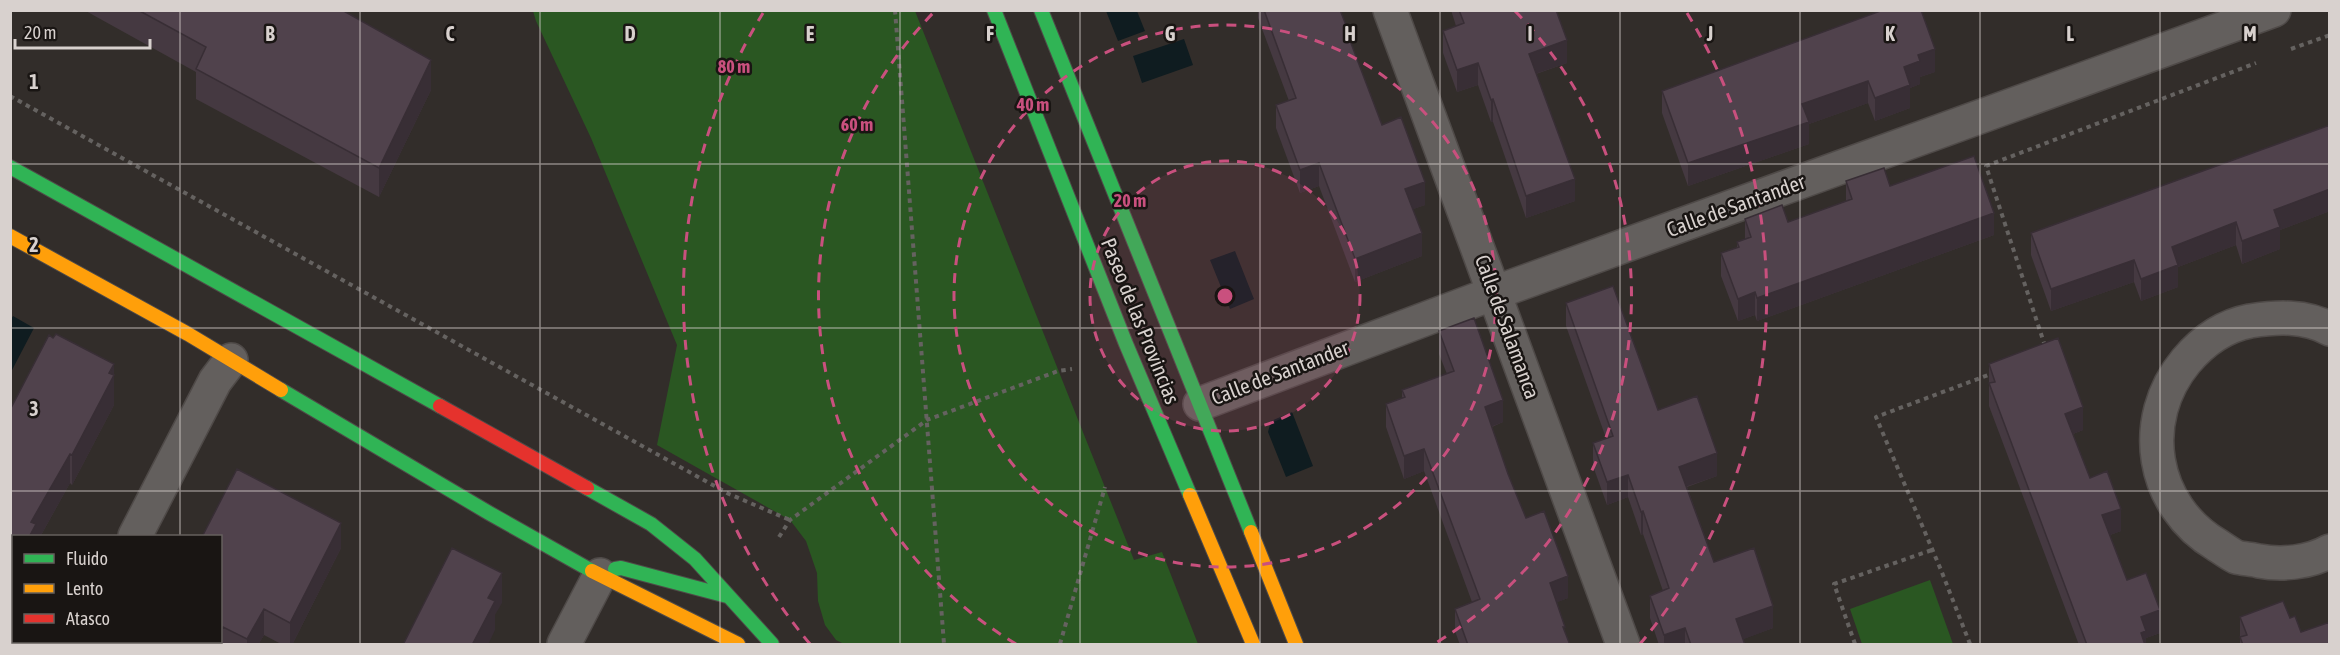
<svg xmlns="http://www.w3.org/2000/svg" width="2340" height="655" font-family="'Asap Condensed',sans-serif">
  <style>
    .green { fill: #2a5722 }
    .water { fill: #0f1c20 }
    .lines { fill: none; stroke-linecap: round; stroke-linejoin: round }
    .street-casing { stroke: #4f4a48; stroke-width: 36 }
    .fast-casing { stroke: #4f4a48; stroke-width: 16 }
    .slow-casing { stroke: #4f4a48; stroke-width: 16 }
    .jam-casing { stroke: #4f4a48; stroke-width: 16 }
    .path { stroke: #656260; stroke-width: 4; stroke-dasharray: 4.5 4.5; stroke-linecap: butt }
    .street { stroke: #635f5d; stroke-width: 33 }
    .fast { stroke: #30b455; stroke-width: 14 }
    .slow { stroke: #ff9f0a; stroke-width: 14 }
    .jam { stroke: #e5322d; stroke-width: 14 }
    .wall { fill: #453941 }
    .shaded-wall { fill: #382e35 }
    .building { fill: #50424c; stroke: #382e35; stroke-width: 1.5 }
    .grid { fill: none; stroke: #d8d1ce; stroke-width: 1.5; stroke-opacity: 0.55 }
    .ring { fill: none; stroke: #c9507e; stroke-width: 3; stroke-dasharray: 10 8 }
    .labels { text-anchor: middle; stroke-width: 5; stroke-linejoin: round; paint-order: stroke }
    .street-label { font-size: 21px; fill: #d8d1ce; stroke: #191513 }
    .grid-label { font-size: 20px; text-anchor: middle; font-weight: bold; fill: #d8d1ce; stroke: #191513; stroke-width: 5; stroke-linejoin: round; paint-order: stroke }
    .centre { fill: #c9507e; stroke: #191513; stroke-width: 3 }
    .ring-label { font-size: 18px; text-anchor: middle; font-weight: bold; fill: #c9507e; stroke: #191513; stroke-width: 5; stroke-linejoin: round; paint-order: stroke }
  </style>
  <rect width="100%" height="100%" fill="#322d2a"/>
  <path class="green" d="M533,11H915L1134,560L1162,552L1198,644H844L836,640L825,625L818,601L817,573L806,541L790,520L657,445L677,345L591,138L536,21Z
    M1930,580L1953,644H1862L1850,609Z"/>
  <path class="water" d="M1106,11H1137L1145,31L1118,41Z
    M1184,39L1193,65L1142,83L1133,56Z
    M1235,251L1254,299L1230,309L1210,260Z
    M13,316L34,328L11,372L10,321Z
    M1292,412L1313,466L1286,477L1268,432L1271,421Z"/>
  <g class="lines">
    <defs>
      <path id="street" d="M1390,10L1623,644
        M2330,329C2305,315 2276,317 2250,321C2224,326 2202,342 2186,361C2137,420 2151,506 2217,545C2223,549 2230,554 2236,557C2243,559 2252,559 2259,561C2281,565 2309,563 2330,551
        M1200,404L1494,293L2274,10
        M135,536L215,381L231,360
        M79,644L80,642
        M564,644L600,575"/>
      <path id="fast" d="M994,10L1126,344L1190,495
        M1041,10L1251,532
        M10,167L440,406
        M281,390L489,513L592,571
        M587,488L651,524L695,559L772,644
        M615,569L621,568L727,596"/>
      <path id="slow" d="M10,236L188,334L281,390
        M1190,495L1253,644
        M1251,532L1296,644
        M592,571L738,644"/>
      <path id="jam" d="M440,406L587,488"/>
    </defs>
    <use href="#street" class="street-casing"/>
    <use href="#fast" class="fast-casing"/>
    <use href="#slow" class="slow-casing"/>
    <use href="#jam" class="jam-casing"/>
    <path class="path" d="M895,10L944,644
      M2291,49L2330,35
      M10,96L729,494L790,520
      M2045,346L1986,166L2256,63
      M779,537L790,520L927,420L1058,371L1072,369
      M1060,644L1105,487
      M1855,644L1834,584L1932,550
      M1970,644L1941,570L1876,417L1991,374"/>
    <use href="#street" class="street"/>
    <use href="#fast" class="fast"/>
    <use href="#slow" class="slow"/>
    <use href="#jam" class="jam"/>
  </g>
  <path class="wall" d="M84,10H342L431,90L379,197L196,99V72Z
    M1258,10H1340L1348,36L1382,125L1425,205L1413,209L1422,256L1355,282L1319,186L1300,193L1276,128V105L1289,101L1258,18Z
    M1451,10H1556L1567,63L1536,74L1575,201L1526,218L1493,122H1491L1478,85L1457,92L1443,53V31L1456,26Z
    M1935,72L1920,77V84L1910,88V108L1875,121L1868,103L1809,124V144L1688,186L1662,113V91Z
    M2330,125V211L2280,230V249L2242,264L2236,245L2178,267V287L2141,301L2134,282L2051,311L2031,255V233Z
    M1846,181L1890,186L1994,235L1757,321L1755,315L1738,321L1721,276V253L1737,248V242L1745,239V219L1788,222L1846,202Z
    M1566,303L1658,410L1717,476L1687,487L1714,562L1773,628L1743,639L1745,645H1659L1650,618V596L1663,591L1643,534L1641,535L1628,497L1607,505L1593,466V443L1606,438L1566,326Z
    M1439,331L1503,422L1492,427L1508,474L1526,518L1568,598L1557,602L1565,632L1570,645H1460L1455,631V609L1472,602L1424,471L1404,479L1386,427V404L1402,399V390L1447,374L1439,354Z
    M53,338L114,364V405L72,485L70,483L40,537H14V596L10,602V410Z
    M1989,364L2083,430L2073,434L2090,478L2121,531L2110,535L2127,580L2160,633L2146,638V645H2079L1989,406Z
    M220,537L341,548L292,645H283L264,635L258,645H145Z
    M2240,617L2301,632L2330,645H2240Z"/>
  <path class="shaded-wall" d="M1567,40V63L1529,76V54Z
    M1935,49V72L1920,77V84L1910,88V108L1875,121V98L1904,67L1918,55Z
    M431,60V90L379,197V168Z
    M1478,63V85L1457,92V70Z
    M1868,81V103L1809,124V144L1688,186V163L1802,104Z
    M1493,99V122H1491V100Z
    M1319,163V186L1300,193V170Z
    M1575,179V201L1526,218V196Z
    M1425,182V205L1405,212V189Z
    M2330,189V211L2280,230V249L2242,264V241L2274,210Z
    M1994,213V235L1757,321V298Z
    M2236,222V245L2178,267V287L2141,301V279L2172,247Z
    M1422,233V256L1355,282V259Z
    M2134,260V282L2051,311V289Z
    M1755,292V315L1738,321V299Z
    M114,364V405L72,485V455Z
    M1503,400V422L1485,429V407Z
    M2083,407V430L2065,437V414Z
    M1424,449V471L1404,479V456Z
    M1717,453V476L1679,489V467Z
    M70,454V483L40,537H29L31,522Z
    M1628,475V497L1607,505V482Z
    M2121,509V531L2102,538V515Z
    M1643,511V534L1641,535V512Z
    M341,523V548L292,645H290V623Z
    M14,567V596L10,602V572Z
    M502,573V603L495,615V630L488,645H472L488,598Z
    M1568,576V598L1550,605V583Z
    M1773,606V628L1736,642V619Z
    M264,609V635L258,645H247V639Z
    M2160,610V633L2146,638V645H2141V617Z
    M223,627V645H214L216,642H220V632Z
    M1685,628V645H1664V635Z"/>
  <path class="building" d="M138,10H342L431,60L379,168L196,69L206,47Z
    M1264,10H1340L1348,30H1346L1382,125L1401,117L1425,182L1405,189L1422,233L1355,259L1319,163L1300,170L1276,105L1296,98Z
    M1459,10H1556L1567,40L1529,54L1575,179L1526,196L1493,99L1491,100L1478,63L1457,70L1443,31L1464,23Z
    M1883,10H1921L1935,49L1918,55L1920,61L1904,67L1910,85L1875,98L1868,81L1802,104L1809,122L1688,163L1662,91Z
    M2330,125V189L2274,210L2280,227L2242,241L2236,222L2172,247L2178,265L2141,279L2134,260L2051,289L2031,233Z
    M1974,156L1994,213L1757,298L1755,292L1738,299L1721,253L1739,247L1737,242L1751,237L1745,219L1782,205L1788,222L1852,199L1846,181L1884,168L1890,186Z
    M1613,286L1658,410L1697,396L1717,453L1679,467L1714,562L1754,548L1773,606L1736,619L1745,645H1691L1685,628L1664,635L1650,596L1669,588L1643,511L1641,512L1628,475L1607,482L1593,443L1613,436L1566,303Z
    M1474,318L1503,400L1485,407L1508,474L1526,518L1544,511L1568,576L1550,583L1565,627H1563L1570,645H1468L1455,609L1480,599L1424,449L1404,456L1386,404L1405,397L1402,390L1454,371L1439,331Z
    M56,334L114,364L109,373L114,375L72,455L70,454L31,522L36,524L29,537H14V567L10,572V410L49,335L53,338Z
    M2058,338L2083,407L2065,414L2090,478L2107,471L2121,509L2102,515L2127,580L2146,573L2160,610L2141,617L2146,631L2141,633L2145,645H2087L1989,383L1995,382L1989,364Z
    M237,469L341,523L290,623L264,609L247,639L223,627L220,632V537H202Z
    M452,548L502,573L488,598L495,601L472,645H403Z
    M2283,601L2290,618L2295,616L2301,632L2330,622V645H2243L2240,637L2247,635L2240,617Z
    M147,642H216L214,645H145Z"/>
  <path class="grid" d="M180,10V536M360,10V644M540,10V644M720,10V644M900,10V644M1080,10V644M1260,10V644M1440,10V644M1620,10V644M1800,10V644M1980,10V644M2160,10V644M10,164H2330M10,328H2330M10,491H2330M180,642V644"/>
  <circle cx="1225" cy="296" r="135" fill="#c9507e" fill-opacity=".12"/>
  <g class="ring">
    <circle cx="1225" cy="296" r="135"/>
    <circle cx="1225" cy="296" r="271"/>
    <path d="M1016 644A406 406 0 0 1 935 11M1515 11A406 406 0 0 1 1434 644"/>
    <path d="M810 644A542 542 0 0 1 763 13M1687 13A542 542 0 0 1 1640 644"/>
  </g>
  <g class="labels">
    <g class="street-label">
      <text transform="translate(1736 206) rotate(-20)" y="7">Calle de Santander</text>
      <text transform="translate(1140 321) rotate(68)" y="7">Paseo de las Provincias</text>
      <text transform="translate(1507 327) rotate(70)" y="7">Calle de Salamanca</text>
      <text transform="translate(1280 373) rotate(-21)" y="7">Calle de Santander</text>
    </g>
  </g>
  <g class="grid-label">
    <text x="270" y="41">B</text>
    <text x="450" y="41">C</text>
    <text x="630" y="41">D</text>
    <text x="810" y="41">E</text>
    <text x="990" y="41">F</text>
    <text x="1170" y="41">G</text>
    <text x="1350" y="41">H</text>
    <text x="1530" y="41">I</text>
    <text x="1710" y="41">J</text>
    <text x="1890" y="41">K</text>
    <text x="2070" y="41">L</text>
    <text x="2250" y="41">M</text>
    <text x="34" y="89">1</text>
    <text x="34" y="252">2</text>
    <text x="34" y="416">3</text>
  </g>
  <circle cx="1225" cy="296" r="9" class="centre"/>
  <g class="ring-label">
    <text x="734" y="73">80 m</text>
    <text x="1033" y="111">40 m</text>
    <text x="857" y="131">60 m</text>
    <text x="1130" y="207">20 m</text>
  </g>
  <rect width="2340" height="655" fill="none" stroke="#d8d1ce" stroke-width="24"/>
  <rect x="12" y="535" width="210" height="108" fill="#191513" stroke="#65605e" stroke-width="1.5"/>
  <rect x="24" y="554" width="30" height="9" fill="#30b455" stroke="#65605e" stroke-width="1.5"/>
  <text x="66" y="565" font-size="18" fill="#d8d1ce">Fluido</text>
  <rect x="24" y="584" width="30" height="9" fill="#ff9f0a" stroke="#65605e" stroke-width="1.5"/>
  <text x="66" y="595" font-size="18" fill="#d8d1ce">Lento</text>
  <rect x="24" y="614" width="30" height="9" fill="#e5322d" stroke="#65605e" stroke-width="1.5"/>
  <text x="66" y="625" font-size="18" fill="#d8d1ce">Atasco</text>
  <path d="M15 39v9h135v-9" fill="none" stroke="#d8d1ce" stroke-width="3"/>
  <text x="24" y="39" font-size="18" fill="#d8d1ce" stroke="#191513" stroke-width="4.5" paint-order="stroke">20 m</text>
</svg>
